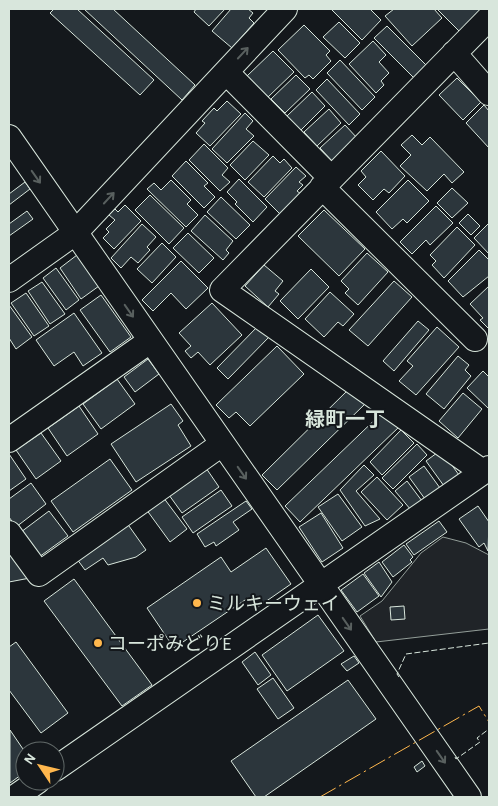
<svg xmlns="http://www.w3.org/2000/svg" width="498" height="806" font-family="'Alegreya Sans','Noto Sans JP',sans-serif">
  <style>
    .green { fill: #202428; stroke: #939e99 }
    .building { fill: #2c363c; stroke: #d8e6dc }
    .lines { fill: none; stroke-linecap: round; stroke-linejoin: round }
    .minor-casing { stroke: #d8e6dc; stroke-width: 26 }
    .minor { stroke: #14181c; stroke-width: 24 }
    .fence { stroke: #d8e6dc; stroke-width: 1; stroke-dasharray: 6 2.5; stroke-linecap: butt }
    .power { stroke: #ffb74d; stroke-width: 1; stroke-dasharray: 18 4 2.5 4; stroke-linecap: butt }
    .oneway { stroke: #59605f }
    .poi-dot { fill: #ffb74d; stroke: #14181c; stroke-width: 2 }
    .labels { text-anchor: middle; stroke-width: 4; stroke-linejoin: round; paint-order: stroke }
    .poi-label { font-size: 19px; fill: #d8e6dc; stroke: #14181c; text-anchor: start }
    .neighbourhood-label { font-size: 20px; font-weight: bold; fill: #d8e6dc; stroke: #14181c }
  </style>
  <rect width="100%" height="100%" fill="#14181c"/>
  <path class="green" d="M443,537L466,543L489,555V629L376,642L360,616L382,601L421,553Z"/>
  <path class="building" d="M54,9H77L154,80L140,95L50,13Z
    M84,9H113L195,85L182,100Z
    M196,9H225L209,26L194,12Z
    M231,9H248L253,13L249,18L254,23L232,48L212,31Z
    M331,9H370L381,20L362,40Z
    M394,9H434L442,18L412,46L385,16Z
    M437,9H486L461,33Z
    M339,22L360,43L345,58L323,37Z
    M304,25L330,51L326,55L331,61L313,79L309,75L305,78L278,50Z
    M387,26L426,65L414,78L374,38Z
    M373,41L386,55L379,62L389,73L381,81L384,85L376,93L349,64Z
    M273,51L294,72L268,97L247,76Z
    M340,60L375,97L362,110L327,73Z
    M296,75L310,89L285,113L271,99Z
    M457,78L481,102L463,120L439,95Z
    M327,79L360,114L349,125L316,90Z
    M312,92L325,106L301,130L287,116Z
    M227,101L241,114L210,146L196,133L205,123L202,121L214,108L217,111Z
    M484,105L489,111V148L466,123Z
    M329,109L341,123L317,146L304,132Z
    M245,113L253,121L246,129L254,136L227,163L212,149Z
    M345,125L358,139L334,163L320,148Z
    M412,135L422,145L430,137L464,172L452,183L444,174L427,191L400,166L411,155L401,145Z
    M253,141L269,155L245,180L230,165Z
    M204,144L228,168L222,175L230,182L220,191L189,160Z
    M381,151L405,176L389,193L384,189L373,200L358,185L366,177L361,171Z
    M273,156L280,163L284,159L292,168L264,197L248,182Z
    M186,161L208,183L204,186L215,197L204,208L172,176Z
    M296,167L306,176L299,182L303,185L297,191L301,194L280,214L265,199Z
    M239,179L267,207L253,222L235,204L237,202L227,192Z
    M171,180L191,200L187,204L198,215L186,227L147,189L154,183L161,190Z
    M408,180L429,201L407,223L403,219L392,229L376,212Z
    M25,182L30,189L9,205V194Z
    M452,188L468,203L452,218L437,203Z
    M150,195L184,228L169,244L135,210Z
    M221,197L250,225L236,239L207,212Z
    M125,205L141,221L114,249L103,238L109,232L106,229L115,220L109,215L115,209L118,212Z
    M436,206L453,223L430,245L426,240L412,254L400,242Z
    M324,210L365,249L339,276L298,236Z
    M27,211L33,219L9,236V224Z
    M468,214L480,226L471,235L459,223Z
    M205,215L233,241L226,250L229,253L223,260L191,231Z
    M489,223V254L474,238Z
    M142,224L156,237L147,247L150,250L138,263L131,257L121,268L111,258Z
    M457,227L475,245L444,278L432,265L436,261L430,255Z
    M188,233L214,258L199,273L173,248Z
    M162,243L176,257L152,283L137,269Z
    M479,250L489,260V276L463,297L448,281Z
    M367,253L388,272L358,305L345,293L349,289L341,281Z
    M77,255L99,286L81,299L60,268Z
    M181,261L208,288L186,309L171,293L153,311L142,300Z
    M264,265L283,281L275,291L279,294L268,307L245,286Z
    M56,268L79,300L66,310L43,278Z
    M311,269L329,287L298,319L280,301Z
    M394,281L412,297L368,346L349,330Z
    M42,282L65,314L50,324L28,291Z
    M489,286V329L480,320L483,318L470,304Z
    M330,292L354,314L343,326L338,322L324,337L305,319Z
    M26,293L49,326L34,336L11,303Z
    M101,295L131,337L110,352L80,310Z
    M212,303L242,335L210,365L198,352L191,358L185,351L191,346L179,333Z
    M9,305L32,337L16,349L9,338Z
    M74,313L102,353L83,366L74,352L54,366L36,340Z
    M418,321L429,330L394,371L383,361Z
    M259,325L270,336L228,379L217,368Z
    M437,327L459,347L416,395L399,381L413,366L407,361Z
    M277,346L304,374L250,426L236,412L229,418L216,405Z
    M458,356L469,365L465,370L471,376L444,409L426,394Z
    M148,359L159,374L135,392L124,377Z
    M483,371L489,377V409L467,388Z
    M117,379L135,404L101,429L83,404Z
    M352,386L367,402L277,490L262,475Z
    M463,393L482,409L458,438L439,421Z
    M171,404L183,421L178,425L191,446L136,482L111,444Z
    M79,406L98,434L67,456L48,428Z
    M385,410L400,426L300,522L285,506Z
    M401,430L414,443L382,475L370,462Z
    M41,433L61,461L36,479L16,450Z
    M417,444L427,455L393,489L382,478Z
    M441,450L459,475L444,486L426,461Z
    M9,454L26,479L9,491Z
    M110,459L132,490L73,532L51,501Z
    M364,465L374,475L356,491L380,519L365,526L340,490Z
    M424,466L440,488L425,499L409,477Z
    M206,468L219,487L182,513L169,495Z
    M377,477L403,505L387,520L361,492Z
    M407,481L422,501L411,510L395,491Z
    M31,483L46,504L16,527L9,517V499Z
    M221,490L232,506L193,533L182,517Z
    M338,494L362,527L342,541L318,507Z
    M163,497L187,529L170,542L146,509Z
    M246,501L252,509L233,522L239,530L216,546L214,542L205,547L197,534Z
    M478,506L489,522L488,551L484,543L479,547L459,519Z
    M49,511L68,536L39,557L21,532Z
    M321,513L343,548L322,562L299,527Z
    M124,519L146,550L136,557L108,565L103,558L85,570L74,555Z
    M439,521L447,532L414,555L406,544Z
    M404,545L413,557L410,560L412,562L393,577L382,562Z
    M9,548L30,578L9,582Z
    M266,548L291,584L255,609L248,598L174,648L147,608L221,557L231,572Z
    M379,562L392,582L381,597L364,573Z
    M363,574L379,596L357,612L341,590Z
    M74,579L152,685L122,706L44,601Z
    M404,606L405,619L391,620L390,607Z
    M318,615L344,651L287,691L262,655Z
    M16,642L68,713L41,733L9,690V647Z
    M255,652L271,675L258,685L242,662Z
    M354,656L359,663L347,671L341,664Z
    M273,678L294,708L278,719L257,689Z
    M348,680L376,719L264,797H256L231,761Z
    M10,730L25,752V772L10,783Z
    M422,761L425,766L417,772L414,767Z"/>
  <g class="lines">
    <defs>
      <path id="minor" d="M454,53L489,93
        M226,72L331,178
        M9,137L469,797
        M322,187L475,339
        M9,280L75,233L285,9
        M9,440L150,341
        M483,472L222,290L489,18
        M9,533L39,574L222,444
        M55,769L489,468
        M15,797L38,781"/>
    </defs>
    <use href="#minor" class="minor-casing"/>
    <use href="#minor" class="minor"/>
    <path class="fence" d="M399,677L397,674L406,654L489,643
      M455,757L456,759L480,742L477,738L489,729"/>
    <path class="power" d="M320,797L479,706L489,722"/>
  </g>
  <defs><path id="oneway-shaft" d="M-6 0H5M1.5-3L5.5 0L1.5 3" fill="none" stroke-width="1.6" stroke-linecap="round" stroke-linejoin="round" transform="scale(1.25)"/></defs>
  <g class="oneway">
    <use href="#oneway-shaft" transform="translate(243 53) rotate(-47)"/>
    <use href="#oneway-shaft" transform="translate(36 177) rotate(55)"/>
    <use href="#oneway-shaft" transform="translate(109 198) rotate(-47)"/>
    <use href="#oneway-shaft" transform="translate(129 311) rotate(55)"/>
    <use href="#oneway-shaft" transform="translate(242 473) rotate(55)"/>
    <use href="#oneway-shaft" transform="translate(347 624) rotate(55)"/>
    <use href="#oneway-shaft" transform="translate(441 757) rotate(55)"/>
  </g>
  <g class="poi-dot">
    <circle cx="197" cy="603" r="5"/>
    <circle cx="98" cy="643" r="5"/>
  </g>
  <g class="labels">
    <g class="poi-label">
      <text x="207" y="610">ミルキーウェイ</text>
      <text x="108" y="650">コーポみどりE</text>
    </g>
    <g class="neighbourhood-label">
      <text x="345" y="426">緑町一丁</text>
    </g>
  </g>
  <rect width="498" height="806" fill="none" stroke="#d8e6dc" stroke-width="20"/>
  <g transform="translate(40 766) rotate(305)"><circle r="24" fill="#14181c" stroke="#626a69"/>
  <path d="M0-4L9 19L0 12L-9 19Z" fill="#ffb74d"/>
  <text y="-8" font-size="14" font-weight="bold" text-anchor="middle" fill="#d8e6dc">N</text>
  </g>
</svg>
